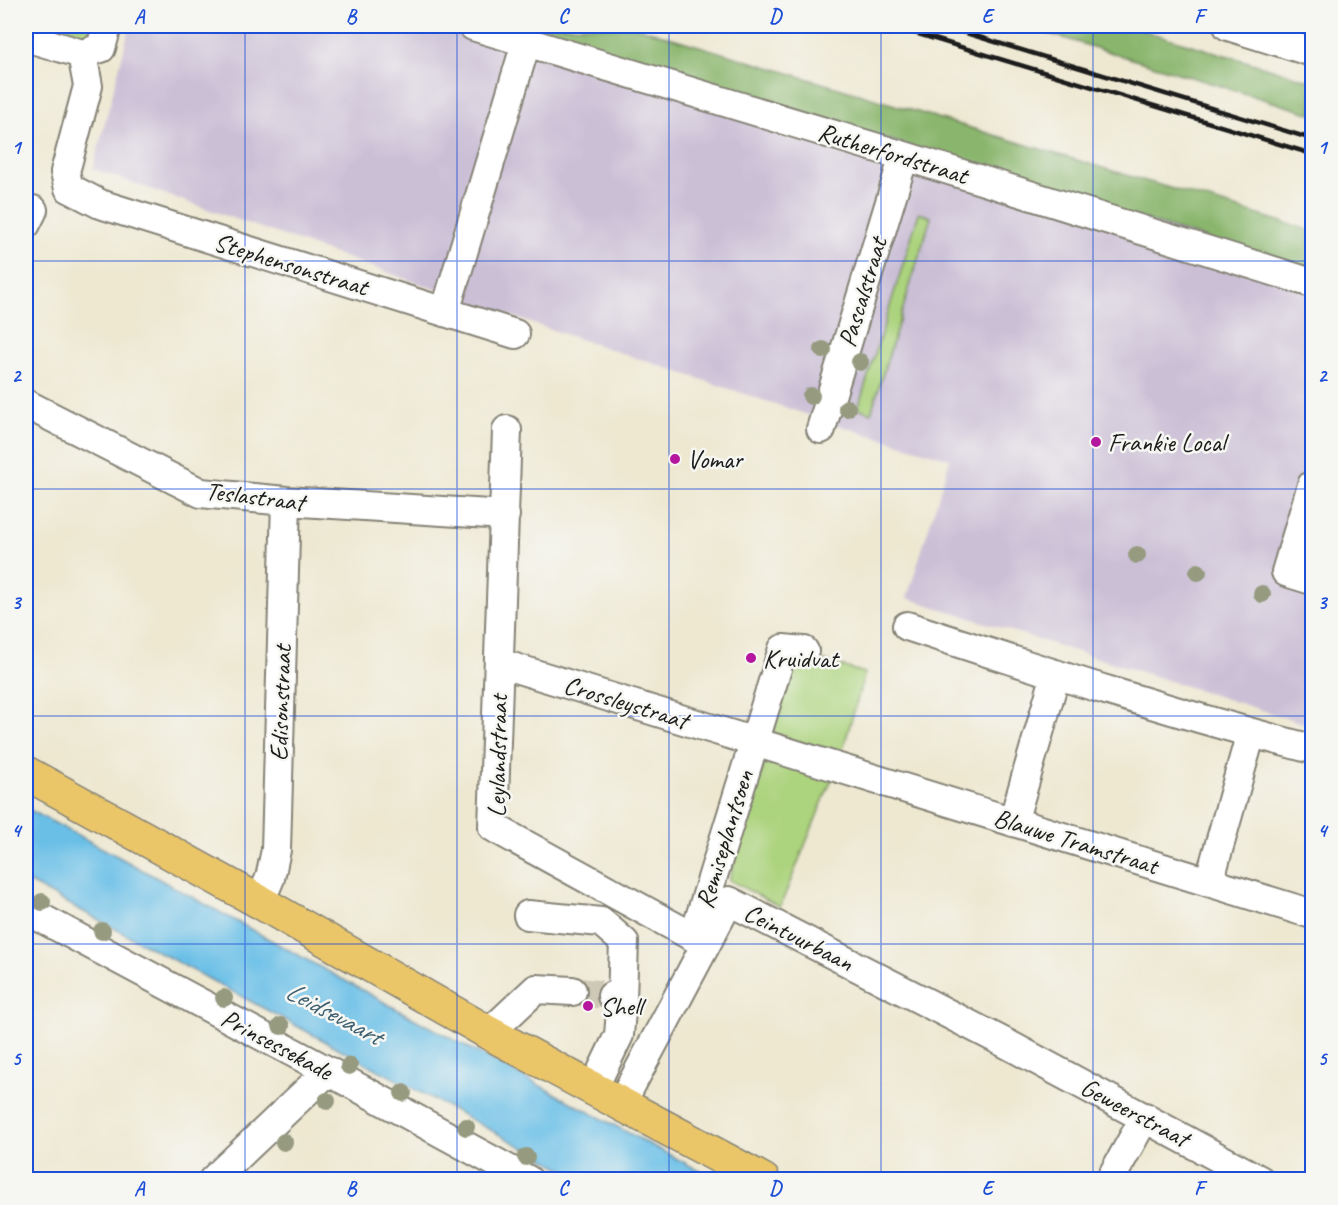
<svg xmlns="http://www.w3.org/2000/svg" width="1338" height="1205" font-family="Caveat,sans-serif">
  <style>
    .industrial { fill: #cbbfd6 }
    .green { fill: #acd37d; stroke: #64784c; stroke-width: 1.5 }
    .forest { fill: #89b56c; stroke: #526844; stroke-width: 1.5 }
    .water { fill: #6bbfe7; stroke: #446e82; stroke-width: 1.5 }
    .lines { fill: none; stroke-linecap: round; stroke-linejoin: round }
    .minor-tunnel { stroke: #cec9b6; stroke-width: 28; stroke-dasharray: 28 14; stroke-linecap: butt }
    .minor-casing { stroke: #858276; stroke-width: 32 }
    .major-casing { stroke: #858276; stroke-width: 36 }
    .minor { stroke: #fff; stroke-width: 28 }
    .major { stroke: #ebc669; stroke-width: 33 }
    .rail { stroke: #1c1c1c; stroke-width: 4.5 }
    .tree { fill: #969b80 }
    .grid { fill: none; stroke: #1d4ed8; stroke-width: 1.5; stroke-opacity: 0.55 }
    .poi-dot { fill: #b5179e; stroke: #f6f6f2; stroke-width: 2 }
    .labels { text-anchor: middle; stroke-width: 5; stroke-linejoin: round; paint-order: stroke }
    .street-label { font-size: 26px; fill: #1c1c1c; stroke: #f6f6f2 }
    .poi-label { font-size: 26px; fill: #1c1c1c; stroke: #f6f6f2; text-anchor: start }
    .water-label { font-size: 27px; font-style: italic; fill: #3c5d6d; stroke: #f6f6f2 }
    .neatline { fill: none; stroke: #1d4ed8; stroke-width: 2 }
    .grid-label { font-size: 20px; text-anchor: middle; font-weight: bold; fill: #1d4ed8 }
  </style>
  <rect width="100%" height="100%" fill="#f6f6f2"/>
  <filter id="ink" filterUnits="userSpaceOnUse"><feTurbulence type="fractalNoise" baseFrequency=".0167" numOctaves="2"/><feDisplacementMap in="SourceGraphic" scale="12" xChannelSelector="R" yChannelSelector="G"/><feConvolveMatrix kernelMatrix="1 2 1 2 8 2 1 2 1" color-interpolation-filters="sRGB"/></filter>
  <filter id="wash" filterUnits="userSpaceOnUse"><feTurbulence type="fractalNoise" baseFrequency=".008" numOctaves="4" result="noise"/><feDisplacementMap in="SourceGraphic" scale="24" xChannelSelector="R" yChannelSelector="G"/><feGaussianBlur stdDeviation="1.35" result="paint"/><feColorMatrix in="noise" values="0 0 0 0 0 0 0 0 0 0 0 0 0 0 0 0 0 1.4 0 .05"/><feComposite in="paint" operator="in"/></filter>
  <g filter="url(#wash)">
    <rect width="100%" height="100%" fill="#eee8d1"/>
    <path class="industrial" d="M130,26H591L1312,238V726L907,598L950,459L847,428L534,324L93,169Z"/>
    <path class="green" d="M34,26H91L87,42Z
      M919,213L931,217L871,413L858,408Z
      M797,653L865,673L841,756L772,735Z
      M766,758L833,776L780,907L729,880Z"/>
    <path class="forest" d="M526,26H633L1312,231V272Z
      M1024,26H1128L1312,81V114Z"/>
    <path class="water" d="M26,808L106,850L415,1019L715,1179H582L26,881Z"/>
  </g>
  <g filter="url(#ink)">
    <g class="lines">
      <path class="minor-tunnel" d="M572,991L612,996"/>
      <defs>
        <path id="minor" d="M473,26L904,156L1312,283
          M1228,26L1312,52
          M26,37L82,54
          M82,54L88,86L65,172L69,188L100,204L515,334
          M82,54L101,48L107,26
          M26,224L33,210
          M445,312L526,43
          M26,404L201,493L286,501L505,515
          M821,429L904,156
          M507,430L493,827L706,944
          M1312,485L1286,572L1312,580
          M907,626C1041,670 1176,714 1312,749
          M499,663L1312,914
          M1013,822L1056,674
          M1209,882L1251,733
          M260,902L270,878L276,850L286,501
          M26,910L328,1071L528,1180
          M528,915L601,922L624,942L622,999
          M694,937L783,649L804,651
          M489,1033L536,989L572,991
          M593,1089L619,1035L622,999L612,996
          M621,1104L729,901L1009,1045L1260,1180
          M213,1180L328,1071
          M1110,1180L1145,1117"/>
        <path id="major" d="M26,773L260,902L489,1033L763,1180"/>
      </defs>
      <use href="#minor" class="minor-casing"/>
      <use href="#major" class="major-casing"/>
      <use href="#minor" class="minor"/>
      <use href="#major" class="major"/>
      <path class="rail" d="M892,26L1312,154
        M943,26L1312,139"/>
    </g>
    <g class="tree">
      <circle cx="823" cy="350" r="9"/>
      <circle cx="860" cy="362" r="9"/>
      <circle cx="811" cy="396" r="9"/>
      <circle cx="847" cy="408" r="9"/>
      <circle cx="1137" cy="555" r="9"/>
      <circle cx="1198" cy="572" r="9"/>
      <circle cx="1262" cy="594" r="9"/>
      <circle cx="42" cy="902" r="9"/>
      <circle cx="102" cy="931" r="9"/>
      <circle cx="224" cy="998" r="9"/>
      <circle cx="281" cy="1026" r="9"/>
      <circle cx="349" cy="1066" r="9"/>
      <circle cx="403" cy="1093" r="9"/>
      <circle cx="327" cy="1101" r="9"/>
      <circle cx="466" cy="1127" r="9"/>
      <circle cx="284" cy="1142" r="9"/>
      <circle cx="526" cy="1157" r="9"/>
    </g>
  </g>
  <path class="grid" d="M245,26V1180M457,26V1180M669,26V1180M881,26V1180M1093,26V1180M26,261H1312M26,489H1312M26,716H1312M26,944H1312"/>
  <g class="poi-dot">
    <circle cx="1096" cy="442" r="6"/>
    <circle cx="675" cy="459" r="6"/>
    <circle cx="751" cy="658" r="6"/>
    <circle cx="588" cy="1006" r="6"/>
  </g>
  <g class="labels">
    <g class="street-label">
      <text transform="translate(893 153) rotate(17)" y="9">Rutherfordstraat</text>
      <text transform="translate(291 264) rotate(17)" y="9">Stephensonstraat</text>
      <text transform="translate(862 292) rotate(-73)" y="9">Pascalstraat</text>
      <text transform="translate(255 496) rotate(7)" y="9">Teslastraat</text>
      <text transform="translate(626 702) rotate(17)" y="9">Crossleystraat</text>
      <text transform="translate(280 703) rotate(-88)" y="9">Edisonstraat</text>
      <text transform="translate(497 756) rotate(-89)" y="9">Leylandstraat</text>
      <text transform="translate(724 839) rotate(-73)" y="9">Remiseplantsoen</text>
      <text transform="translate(1076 841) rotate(17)" y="9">Blauwe Tramstraat</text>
      <text transform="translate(799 937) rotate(27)" y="9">Ceintuurbaan</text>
      <text transform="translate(277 1044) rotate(28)" y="9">Prinsessekade</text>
      <text transform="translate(1135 1112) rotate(28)" y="9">Geweerstraat</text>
    </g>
    <g class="poi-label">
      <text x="1108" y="451">Frankie Local</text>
      <text x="687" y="468">Vomar</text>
      <text x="763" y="667">Kruidvat</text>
      <text x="600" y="1015">Shell</text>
    </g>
    <g class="water-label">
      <text transform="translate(334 1013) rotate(28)" y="9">Leidsevaart</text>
    </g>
  </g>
  <rect width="1338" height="1205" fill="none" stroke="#f6f6f2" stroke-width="66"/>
  <rect x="33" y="33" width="1272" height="1139" class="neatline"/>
  <g class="grid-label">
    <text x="139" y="23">A</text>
    <text x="351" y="23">B</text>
    <text x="563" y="23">C</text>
    <text x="775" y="23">D</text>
    <text x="987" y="23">E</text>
    <text x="1199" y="23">F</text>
    <text x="16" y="154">1</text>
    <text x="1322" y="154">1</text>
    <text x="16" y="382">2</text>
    <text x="1322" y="382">2</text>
    <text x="16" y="609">3</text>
    <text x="1322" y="609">3</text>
    <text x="16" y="837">4</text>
    <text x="1322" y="837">4</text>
    <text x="16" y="1065">5</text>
    <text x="1322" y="1065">5</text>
    <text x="139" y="1195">A</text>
    <text x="351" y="1195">B</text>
    <text x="563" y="1195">C</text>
    <text x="775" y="1195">D</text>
    <text x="987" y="1195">E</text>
    <text x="1199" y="1195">F</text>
  </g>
</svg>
